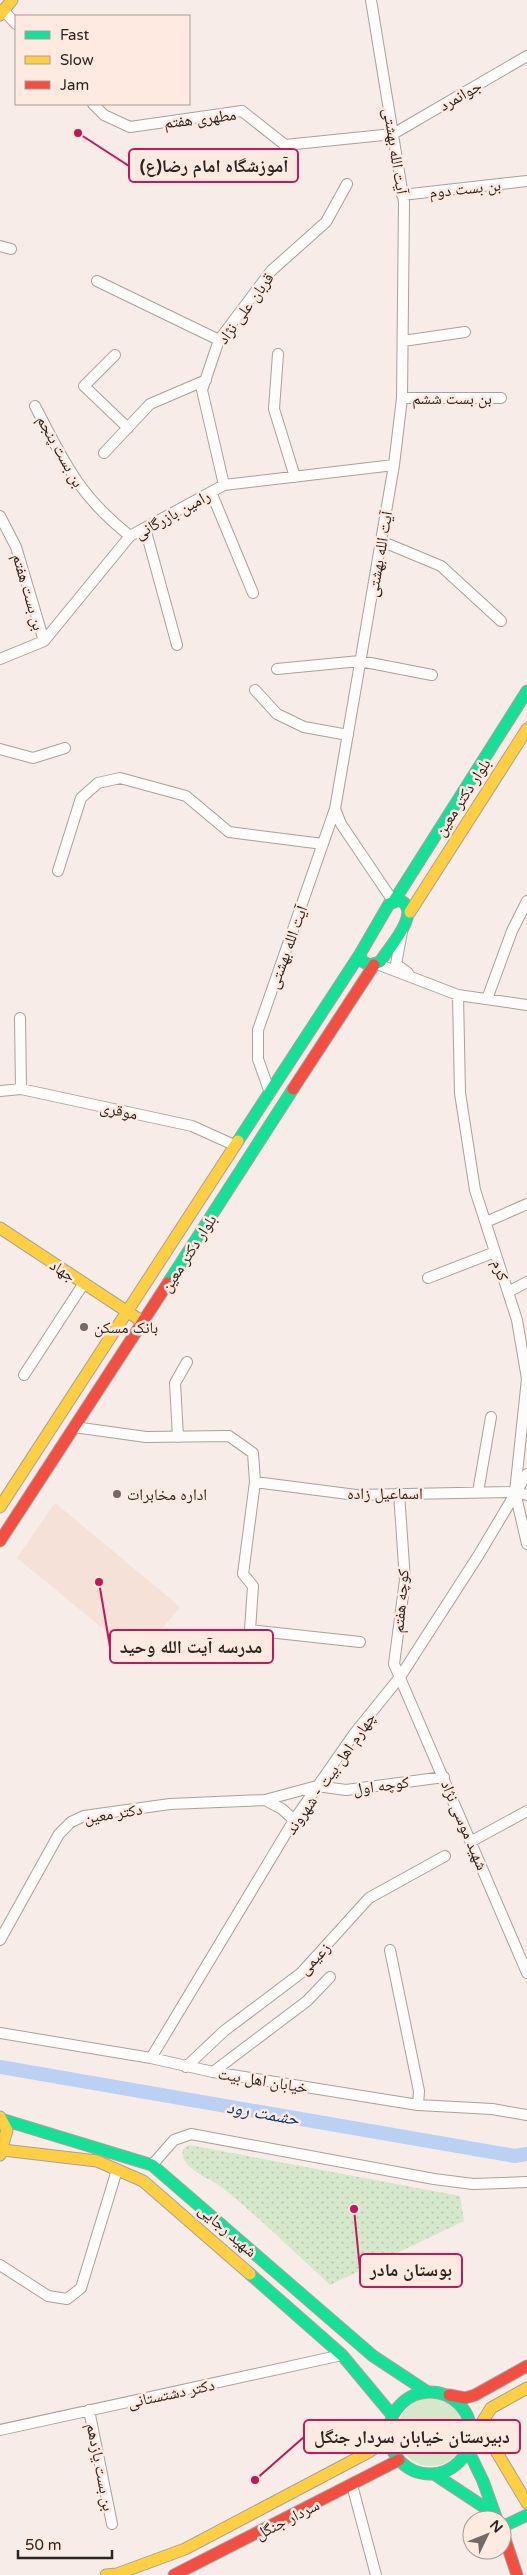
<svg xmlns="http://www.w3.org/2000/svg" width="527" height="2575" font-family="'Varela Round','Noto Naskh Arabic',sans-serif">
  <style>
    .built { fill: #f5e1d7 }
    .grass { fill: #d5e8cc }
    .park { fill: url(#park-dots) }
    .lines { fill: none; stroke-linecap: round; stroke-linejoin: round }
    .canal { stroke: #bbd1f4; stroke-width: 14 }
    .street-casing { stroke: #a9a19d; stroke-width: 12 }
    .fast-casing { stroke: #a9a19d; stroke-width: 13 }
    .slow-casing { stroke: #a9a19d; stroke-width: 13 }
    .jam-casing { stroke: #a9a19d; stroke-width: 13 }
    .street { stroke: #fefcfb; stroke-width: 10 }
    .fast { stroke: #16e098; stroke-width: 11 }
    .slow { stroke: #ffcf43; stroke-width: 11 }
    .jam { stroke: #f24e42; stroke-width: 11 }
    .poi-dot { fill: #726a66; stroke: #feeae0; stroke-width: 2 }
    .labels { text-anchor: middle; stroke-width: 5; stroke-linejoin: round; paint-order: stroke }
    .street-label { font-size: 16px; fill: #2b2420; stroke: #feeae0 }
    .poi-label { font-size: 16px; fill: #2b2420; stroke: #feeae0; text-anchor: start }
    .water-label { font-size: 18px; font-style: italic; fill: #003780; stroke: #feeae0 }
    .leader { fill: none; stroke: #c2185b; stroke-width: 2 }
    .callout-dot { fill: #c2185b; stroke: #feeae0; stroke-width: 2 }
    .callout { fill: #feeae0; stroke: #c2185b; stroke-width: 2 }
    .callout-label { font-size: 18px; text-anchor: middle; font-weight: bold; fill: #2b2420 }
  </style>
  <defs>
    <pattern id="park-dots" width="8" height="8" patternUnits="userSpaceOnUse" patternTransform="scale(1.25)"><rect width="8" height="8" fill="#d5e8cc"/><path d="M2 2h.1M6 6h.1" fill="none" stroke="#b7c7af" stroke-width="1.8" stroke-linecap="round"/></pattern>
  </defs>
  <rect width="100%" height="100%" fill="#f7ece7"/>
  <path class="built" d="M55,1503L180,1607L138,1657L17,1558Z"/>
  <path class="grass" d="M397 2432a34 34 0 1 1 68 0a34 34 0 1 1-68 0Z"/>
  <path class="park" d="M189,2145L460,2196L464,2221L330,2285C295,2253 261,2219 224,2189C211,2178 178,2169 183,2149Z"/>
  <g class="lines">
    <path class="canal" d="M0,2067L515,2156L527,2154"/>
    <defs>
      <path id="street" d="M3,10L16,24
        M93,104L104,115L130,127L242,111L285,145L393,134L527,56
        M402,195L527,181
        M0,246L11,249
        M97,281L219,340
        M403,341L465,332
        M278,354L274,409L295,477
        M115,355L84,386L128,428
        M402,398H501
        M35,406C64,462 79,496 130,536
        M104,453L150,404L206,380
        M224,485L202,390L219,340L271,271L326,222L347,184
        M211,492L253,593
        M0,516L16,547L44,641
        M145,528L177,645
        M381,541L441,566L501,621
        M0,659L44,641L130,536L224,485L394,465
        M277,669L360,661L432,675
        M255,690L277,714L304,727L348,735
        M0,749L33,758L65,748
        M335,809L341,824L393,901
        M58,871L81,798L98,783L120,778L186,796L229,832L323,844
        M402,932L396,964L408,973
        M377,964L458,995L527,1005
        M458,995L460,1093L475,1190L517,1320L527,1379L515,1492L527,1544
        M487,999L512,931L527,901
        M20,1018L21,1089
        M0,1091L21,1089L192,1126L234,1145
        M270,1093L258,1059V1030L335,809L394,465L402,398L404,202L371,0
        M486,1222L527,1204
        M428,1278L495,1252
        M508,1292L527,1282
        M24,1375L84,1283
        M74,1427L146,1437L229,1436L253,1453L255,1482L243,1574L253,1586L250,1630L360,1642
        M178,1437L175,1383L187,1362
        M255,1482L356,1495L515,1492L527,1495
        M478,1492L491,1417
        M399,1493L405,1580L394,1664L527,1973
        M294,1820L282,1809L265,1800L317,1786L346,1790L444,1777
        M472,1841L527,1811
        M0,1940L59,1834L71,1822L84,1816L170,1804L265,1800
        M390,1950L419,2091L418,2105
        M0,2033L151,2058L213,2072L418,2105L492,2109L527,2115
        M151,2058L294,1820L354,1734L400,1677L478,1556L527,1474
        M186,2067L224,2031L301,1973L369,1898L445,1856
        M213,2072L307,2001L330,1977
        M152,2165L174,2140L191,2134L434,2179L473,2184L527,2182
        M0,2265L48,2296L67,2299L81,2288L117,2170
        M89,2410L112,2524
        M0,2430L342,2355
        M352,2485L376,2575"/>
      <path id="fast" d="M394,901L527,691
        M238,1141L360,954L389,904L400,900C423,912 389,947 380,962L369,965L362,961L360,954
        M168,1283L293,1089
        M4,2120L152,2165L373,2356L426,2391
        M250,2274L342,2355L392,2415
        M389 2433a41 41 0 1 1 82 0a41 41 0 1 1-82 0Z
        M468,2450L483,2481L497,2520
        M434,2474L493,2513
        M502,2527L527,2515"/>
      <path id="slow" d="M0,15L12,0
        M410,912L527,729
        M0,1228L143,1322
        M0,1507L238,1141
        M0,2117L7,2130L0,2155
        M3,2150L97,2161L143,2181L250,2274
        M476,2431L493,2446L527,2503
        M473,2437L491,2408L527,2388
        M106,2575L117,2574L185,2549L367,2453L389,2439"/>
      <path id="jam" d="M293,1089L374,965
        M0,1541L168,1283
        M449,2395L465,2398L475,2395L527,2366
        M502,2530L517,2575
        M174,2575L399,2460"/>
    </defs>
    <use href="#street" class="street-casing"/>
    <use href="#fast" class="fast-casing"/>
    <use href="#slow" class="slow-casing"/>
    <use href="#jam" class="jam-casing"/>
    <use href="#street" class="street"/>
    <use href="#fast" class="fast"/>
    <use href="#slow" class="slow"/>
    <use href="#jam" class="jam"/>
  </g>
  <g class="poi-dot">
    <circle cx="84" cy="1327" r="5"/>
    <circle cx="117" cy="1494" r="5"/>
  </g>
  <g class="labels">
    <g class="street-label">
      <text transform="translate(460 95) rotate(-30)" y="6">جوانمرد</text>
      <text transform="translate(200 118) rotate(-7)" y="6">مطهری هفتم</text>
      <text transform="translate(396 151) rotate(81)" y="6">آیت الله بهشتی</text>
      <text transform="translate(465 188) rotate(-6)" y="6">بن بست دوم</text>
      <text transform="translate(245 308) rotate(-54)" y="6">قربان علی نژاد</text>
      <text x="452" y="404">بن بست ششم</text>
      <text transform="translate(61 451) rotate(61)" y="6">بن بست پنجم</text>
      <text transform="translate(172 514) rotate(-29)" y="6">رامین بازرگانی</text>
      <text transform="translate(379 554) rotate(-80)" y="6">آیت الله بهشتی</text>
      <text transform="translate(29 592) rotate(74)" y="6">بن بست هفتم</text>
      <text transform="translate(462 797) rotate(-57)" y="6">بلوار دکتر معین</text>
      <text transform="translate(287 947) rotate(-70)" y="6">آیت الله بهشتی</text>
      <text transform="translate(119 1110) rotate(12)" y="6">موقری</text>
      <text transform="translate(188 1253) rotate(-57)" y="6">بلوار دکتر معین</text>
      <text transform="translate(63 1270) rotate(33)" y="6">جهاد</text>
      <text transform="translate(501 1270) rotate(72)" y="6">کرم</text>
      <text x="385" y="1499">اسماعیل زاده</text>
      <text transform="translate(400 1601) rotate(-85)" y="6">کوچه هفتم</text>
      <text transform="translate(330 1773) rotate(-55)" y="6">چهارم اهل بیت - شهروند</text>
      <text transform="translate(381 1785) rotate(-8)" y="6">کوچه اول</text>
      <text transform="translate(113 1813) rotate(-9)" y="6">دکتر معین</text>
      <text transform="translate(465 1825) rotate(67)" y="6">شهید موسی نژاد</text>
      <text transform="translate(314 1958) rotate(-46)" y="6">زعیمی</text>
      <text transform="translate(263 2080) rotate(9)" y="6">خیابان اهل بیت</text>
      <text transform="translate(228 2230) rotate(41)" y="6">شهید رجایی</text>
      <text transform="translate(171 2393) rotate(-12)" y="6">دکتر دشتستانی</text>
      <text transform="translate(101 2467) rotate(79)" y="6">بن بست یازدهم</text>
      <text transform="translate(287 2519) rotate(-27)" y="6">سردار جنگل</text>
    </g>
    <g class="poi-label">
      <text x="94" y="1333">بانک مسکن</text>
      <text x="127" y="1500">اداره مخابرات</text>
    </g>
    <g class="water-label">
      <text transform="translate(263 2113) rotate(10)" y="6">حشمت رود</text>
    </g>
  </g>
  <path class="leader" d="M78 133L129 166M99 1582L110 1647M354 2209L360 2270M255 2480L304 2437"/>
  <g class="callout-dot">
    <circle cx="78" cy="133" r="5"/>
    <circle cx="99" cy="1582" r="5"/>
    <circle cx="354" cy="2209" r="5"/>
    <circle cx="255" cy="2480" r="5"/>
  </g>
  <g class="callout">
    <rect x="129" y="149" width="169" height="33" rx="5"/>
    <rect x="110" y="1630" width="163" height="33" rx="5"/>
    <rect x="360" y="2254" width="102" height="33" rx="5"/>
    <rect x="304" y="2420" width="216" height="33" rx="5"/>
  </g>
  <g class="callout-label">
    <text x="214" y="172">آموزشگاه امام رضا(ع)</text>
    <text x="191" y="1653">مدرسه آیت الله وحید</text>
    <text x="411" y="2276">بوستان مادر</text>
    <text x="412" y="2443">دبیرستان خیابان سردار جنگل</text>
  </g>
  <rect x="15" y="15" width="175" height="90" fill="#feeae0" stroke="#aa9b93"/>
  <rect x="25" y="31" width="25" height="8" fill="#16e098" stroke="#aa9b93"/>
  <text x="60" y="40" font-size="15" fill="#2b2420">Fast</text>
  <rect x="25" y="56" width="25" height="8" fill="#ffcf43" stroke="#aa9b93"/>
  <text x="60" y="65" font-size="15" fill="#2b2420">Slow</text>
  <rect x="25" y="81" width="25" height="8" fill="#f24e42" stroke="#aa9b93"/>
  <text x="60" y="90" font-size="15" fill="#2b2420">Jam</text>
  <g transform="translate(487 2535) rotate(47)"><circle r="24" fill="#feeae0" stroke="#aa9b93"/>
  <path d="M0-4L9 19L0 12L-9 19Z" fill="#726a66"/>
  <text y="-8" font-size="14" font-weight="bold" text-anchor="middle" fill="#2b2420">N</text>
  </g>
  <path d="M18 2550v8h94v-8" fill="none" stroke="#2b2420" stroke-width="2.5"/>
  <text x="25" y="2550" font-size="15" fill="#2b2420" stroke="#feeae0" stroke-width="4" paint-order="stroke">50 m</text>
</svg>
